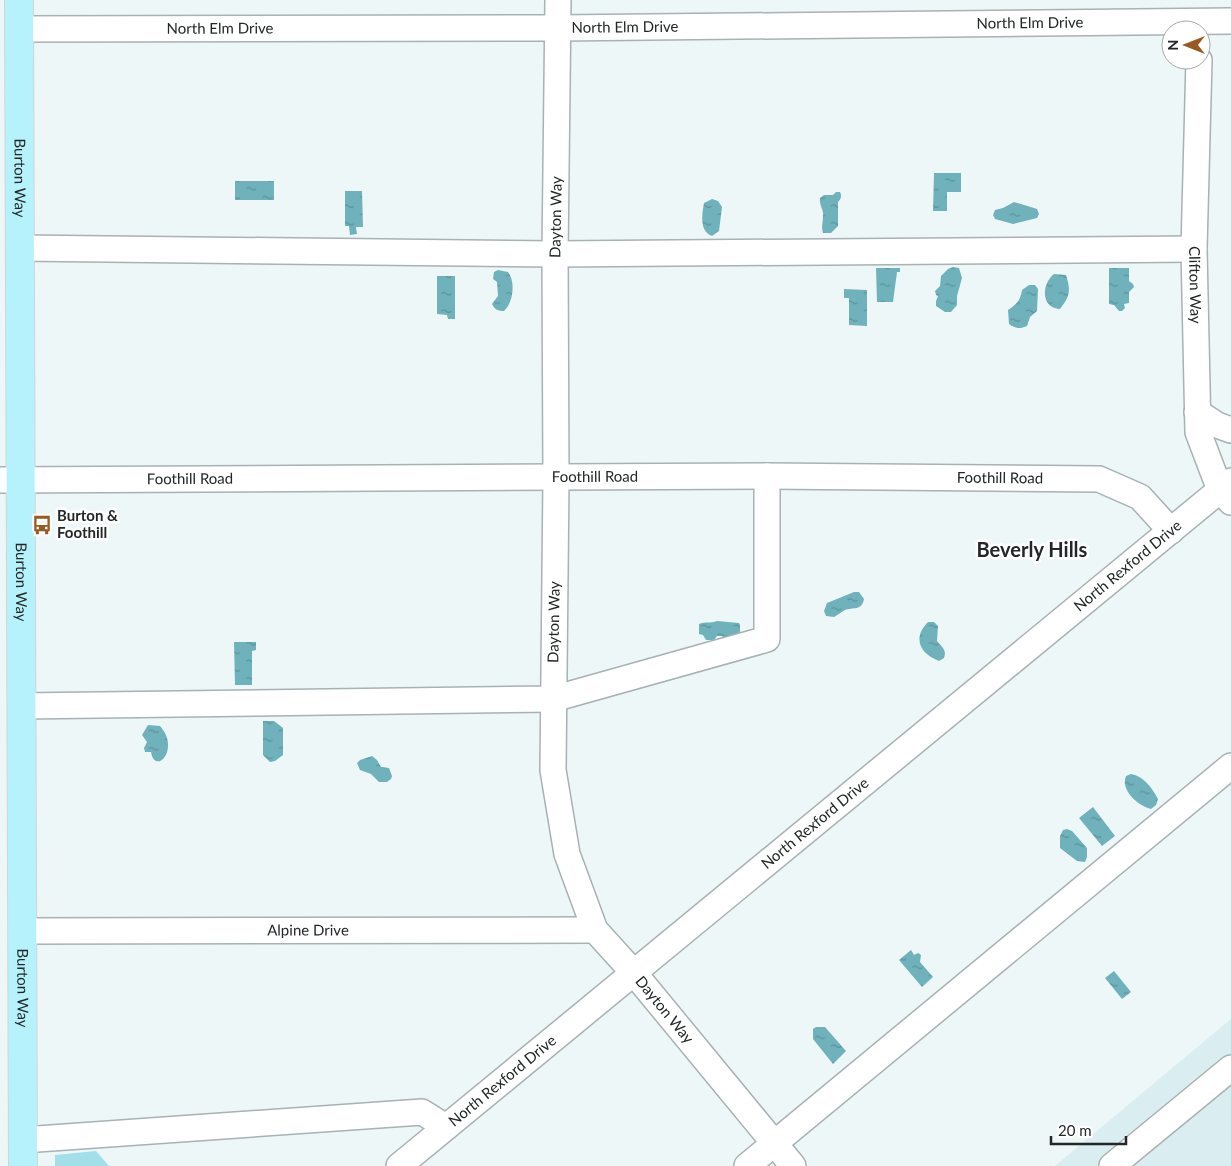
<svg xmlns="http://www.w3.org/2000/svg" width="1231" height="1166" font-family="Lato,sans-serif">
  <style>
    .built { fill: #daedf0 }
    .green { fill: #a2dfe9 }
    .water { fill: url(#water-ripples) }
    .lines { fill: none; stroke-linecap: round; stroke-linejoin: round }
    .minor-casing { stroke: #a8b1b3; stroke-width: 28 }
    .major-casing { stroke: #d3d4d4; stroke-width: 30 }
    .minor { stroke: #fff; stroke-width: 25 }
    .major { stroke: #b6f2fb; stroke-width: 28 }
    .labels { text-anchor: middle; stroke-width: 5; stroke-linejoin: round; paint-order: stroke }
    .street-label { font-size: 15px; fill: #232727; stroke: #fff }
    .poi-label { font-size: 15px; font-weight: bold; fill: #232727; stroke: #fff; text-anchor: start }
    .district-label { font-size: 20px; font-weight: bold; fill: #232727; stroke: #fff }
  </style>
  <defs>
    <pattern id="water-ripples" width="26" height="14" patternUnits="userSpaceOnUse" patternTransform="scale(1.25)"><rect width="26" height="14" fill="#6fb2bc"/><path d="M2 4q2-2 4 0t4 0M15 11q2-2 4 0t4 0" fill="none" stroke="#5b9199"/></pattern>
  </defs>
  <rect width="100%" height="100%" fill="#edf7f8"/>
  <path class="built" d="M1231,1019V1166H1055Z"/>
  <path class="green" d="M96,1151L109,1166H55V1155Z"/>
  <path class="water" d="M934,173H961V192H947V211H933Z
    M235,181H274V200H235Z
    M345,191H362L363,227H356L357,234L350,235L349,226H345Z
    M836,192H840C842,196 841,199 838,202V226L831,233H823C821,226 823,223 823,216C824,210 819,205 820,198L824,195H833Z
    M712,199L718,201L722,207L719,231L712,236C699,231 702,214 704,203Z
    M1014,202L1037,209L1039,214L1037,218L1013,224L995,219L993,215L995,210L1003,208Z
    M953,267L959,268L962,278L957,296V305L951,312H945L936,306V301L938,296L936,295L935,291L940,286L941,276L948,269Z
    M876,268H900V272H897L893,302H877Z
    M1109,268H1129V281L1133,284L1134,287L1129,292V303L1124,304L1125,308L1122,311H1119L1114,305L1109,304Z
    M498,270L508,272C516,282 513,303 504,311C498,311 495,310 492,304L498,296L497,282L493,279L494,272Z
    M1054,274L1066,275C1071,291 1070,296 1060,309C1041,309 1041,284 1054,274Z
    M437,276H455V319H448L447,315L437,314Z
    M1029,285H1035L1038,289L1037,311L1030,317L1027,326C1020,329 1016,329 1009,324L1008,310C1017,304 1020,301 1022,290Z
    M844,289L867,290V326L849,325V298H844Z
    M854,592H859L864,599C862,611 853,607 845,610C841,612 838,615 834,617L826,616L824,611L827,603Z
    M717,621L739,623L740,625V634H736L733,638L725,639L722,636H717L714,640H706L703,635L699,634V624C705,621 710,624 717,621Z
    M928,622H934L938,626L937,641C942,647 947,650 944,658L939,661C920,654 912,638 928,622Z
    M234,642H256V650L252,651V685H235Z
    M263,721H274L283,728V755L275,761L270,762L263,755Z
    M148,725L160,726C181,749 155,776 151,752H145L144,748L147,742L142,735Z
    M372,756L377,760L381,767L389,768L392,776L391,779L387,782H379L371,774L360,770L357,763L360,760Z
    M1131,774C1144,776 1152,788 1158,799L1156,805L1151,809C1138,806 1120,790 1126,776Z
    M1093,807L1115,836L1102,846L1079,818Z
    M1067,829L1072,831L1087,848V857L1085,862L1077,861L1060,848V836L1063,830Z
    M911,950L914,955L918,953L921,955L920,962L933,977L922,987L899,960Z
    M1114,971L1131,992L1122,999L1105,978Z
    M816,1027H825L846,1051L833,1064L813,1039V1029Z"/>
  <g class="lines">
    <defs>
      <g id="minor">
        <path id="s1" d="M558,0L555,254L556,478L553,770L567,854L595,930L634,973L793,1166"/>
        <path id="s2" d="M19,29L558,28L1231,21"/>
        <path id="s3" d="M1199,60L1194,249L1198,432L1220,490L1231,502"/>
        <path d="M20,248L555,254L1194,249"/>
        <path d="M1197,412L1217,425L1231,430"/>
        <path id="s4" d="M0,480L767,476L1099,479L1140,497L1171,531"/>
        <path d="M21,706L553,699L767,639V476"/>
        <path id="s5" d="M22,931L595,930"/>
        <path d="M23,1140L422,1112L446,1127"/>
        <path id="s6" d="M399,1166L1231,481"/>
        <path d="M747,1166L1231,766"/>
        <path d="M1112,1166L1231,1068"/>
      </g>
      <g id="major">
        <path id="s7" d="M19,0L23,1166"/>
      </g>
    </defs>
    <use href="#minor" class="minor-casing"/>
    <use href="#major" class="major-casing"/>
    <use href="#minor" class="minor"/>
    <use href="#major" class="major"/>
  </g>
  <defs>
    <symbol id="bus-bare" viewBox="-9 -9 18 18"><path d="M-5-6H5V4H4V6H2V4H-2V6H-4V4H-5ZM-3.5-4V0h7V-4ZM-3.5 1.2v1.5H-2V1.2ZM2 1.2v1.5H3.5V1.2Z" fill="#995a22" stroke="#fff" stroke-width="2.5" paint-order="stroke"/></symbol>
  </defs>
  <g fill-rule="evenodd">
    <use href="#bus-bare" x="28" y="511" width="28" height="28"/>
  </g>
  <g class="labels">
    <g class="street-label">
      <text dy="5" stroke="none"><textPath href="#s2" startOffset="1011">North Elm Drive</textPath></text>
      <text dy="5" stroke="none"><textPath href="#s2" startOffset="606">North Elm Drive</textPath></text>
      <text dy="5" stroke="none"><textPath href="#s2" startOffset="201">North Elm Drive</textPath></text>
      <text dy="5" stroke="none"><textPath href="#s7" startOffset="178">Burton Way</textPath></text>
      <text transform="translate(556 217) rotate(-89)" y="5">Dayton Way</text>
      <text dy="5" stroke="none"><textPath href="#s3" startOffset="225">Clifton Way</textPath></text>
      <text dy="5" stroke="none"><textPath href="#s4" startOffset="595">Foothill Road</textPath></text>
      <text dy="5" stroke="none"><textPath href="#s4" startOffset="1000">Foothill Road</textPath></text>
      <text dy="5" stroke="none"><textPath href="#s4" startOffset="190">Foothill Road</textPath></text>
      <text dy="5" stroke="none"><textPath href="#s6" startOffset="944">North Rexford Drive</textPath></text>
      <text dy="5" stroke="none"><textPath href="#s7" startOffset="582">Burton Way</textPath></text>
      <text transform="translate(554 622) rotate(-89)" y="5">Dayton Way</text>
      <text dy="5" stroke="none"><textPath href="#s6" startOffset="539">North Rexford Drive</textPath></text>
      <text dy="5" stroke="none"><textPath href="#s5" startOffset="286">Alpine Drive</textPath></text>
      <text dy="5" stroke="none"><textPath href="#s7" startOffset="988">Burton Way</textPath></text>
      <text dy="5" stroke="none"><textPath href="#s1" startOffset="1042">Dayton Way</textPath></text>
      <text dy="5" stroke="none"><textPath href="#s6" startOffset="134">North Rexford Drive</textPath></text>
    </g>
    <g class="poi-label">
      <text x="57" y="521">Burton &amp;<tspan x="57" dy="17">Foothill</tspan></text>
    </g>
    <g class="district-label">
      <text x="1032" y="557">Beverly Hills</text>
    </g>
  </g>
  <g transform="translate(1186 45) rotate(270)"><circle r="24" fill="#ffffff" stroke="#a7a9a9"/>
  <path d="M0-4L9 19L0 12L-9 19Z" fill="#995a22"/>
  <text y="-8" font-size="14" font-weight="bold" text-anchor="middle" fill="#232727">N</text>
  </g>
  <path d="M1051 1136v8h75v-8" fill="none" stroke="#232727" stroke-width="2.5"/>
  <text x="1058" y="1136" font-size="15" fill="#232727" stroke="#ffffff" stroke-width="4" paint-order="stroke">20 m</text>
</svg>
